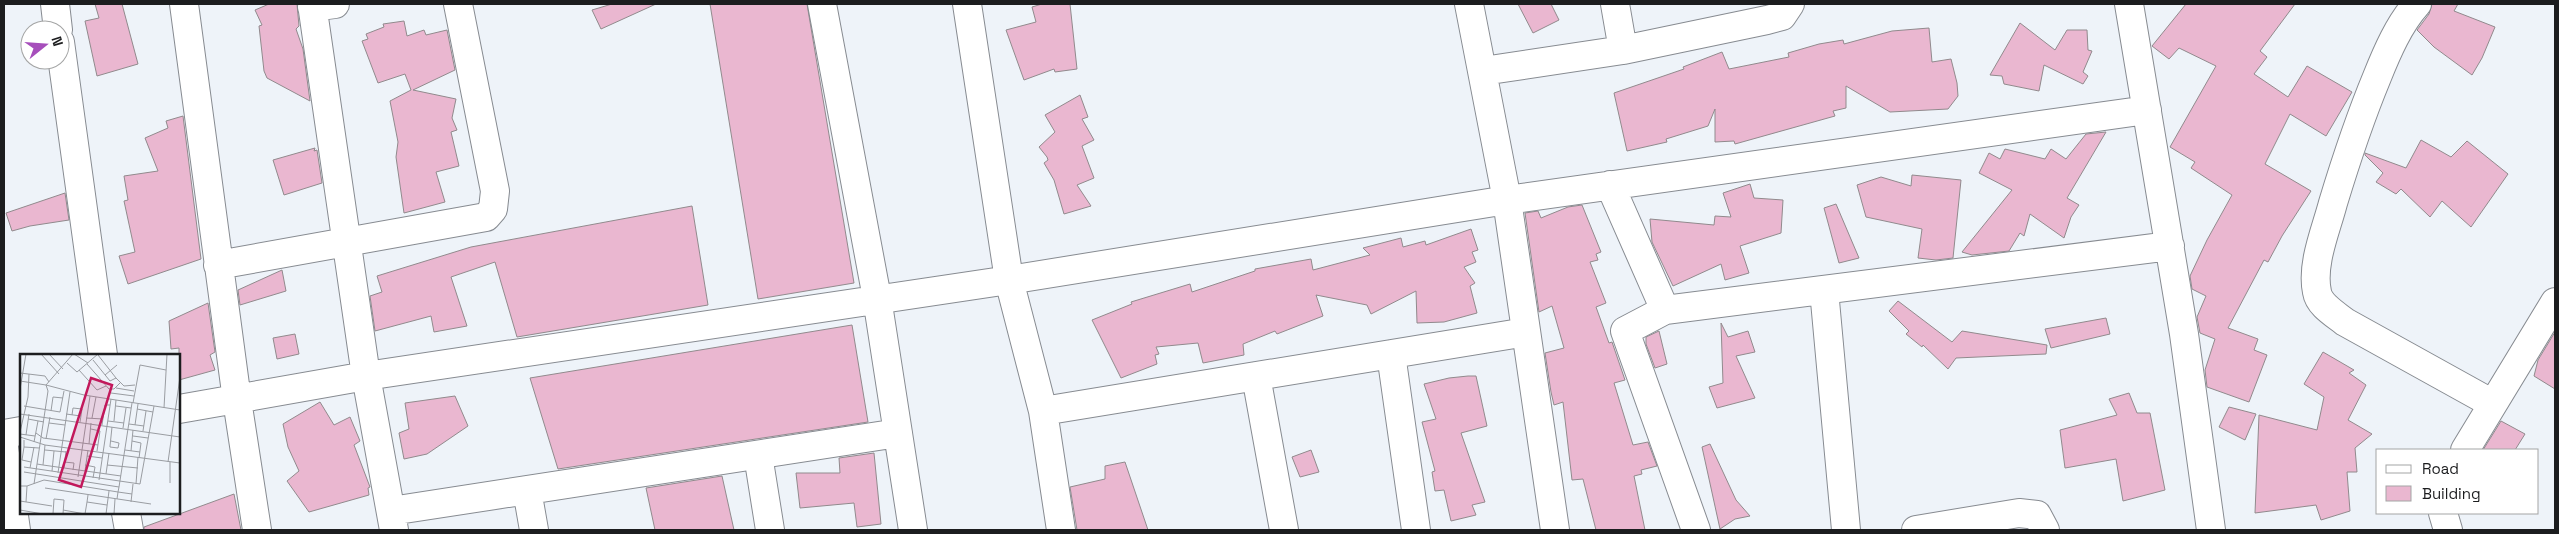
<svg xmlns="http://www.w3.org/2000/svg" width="2559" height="534" font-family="'Space Grotesk',sans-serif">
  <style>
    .building { fill: #eab7d0; stroke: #918a8d }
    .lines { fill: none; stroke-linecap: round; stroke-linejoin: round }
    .minor-casing { stroke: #878b91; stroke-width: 30 }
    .minor { stroke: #fff; stroke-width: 28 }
    .inset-road { fill: none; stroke: #9a9da2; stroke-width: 1 }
    .view { fill: #c2185b; fill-opacity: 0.15; stroke: #c2185b; stroke-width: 2.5 }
    .inset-edge { fill: none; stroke: #1c1d1f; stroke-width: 2.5 }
  </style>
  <rect width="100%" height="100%" fill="#eef3f9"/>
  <path class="building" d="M95,4H122L138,64L97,76L85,21L99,18Z
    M269,4H297L299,26L296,29L303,49L310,101L267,78L264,71L259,26L262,25L255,10Z
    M612,4H656L601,29L592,10Z
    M710,4H807L854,283L758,299Z
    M1042,4H1070L1077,69L1055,72L1054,69L1024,80L1006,30L1036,22L1032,7Z
    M1518,4H1551L1559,20L1533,33Z
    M2186,4H2295L2260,51L2267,57L2254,74L2288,97L2307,66L2352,92L2326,136L2290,114L2265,164L2311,191L2282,236L2268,262L2264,260L2228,328L2258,339L2254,350L2267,355L2249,402L2207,387L2205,370L2215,339L2200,333L2197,317L2206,296L2192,289L2190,276L2207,240L2232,195L2191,168L2195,162L2170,147L2216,66L2179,48L2169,59L2152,46Z
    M2432,4H2458L2454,11L2495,27L2482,58L2472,75L2434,47L2417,30L2429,14Z
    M404,21L407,36L424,30L426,35L447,30L455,70L413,90L456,99L452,118L457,130L451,132L459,166L436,172L445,202L404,213L396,157L398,142L390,101L411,90L405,74L378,83L362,41L368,39L366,34L384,27L383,24Z
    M2020,23L2055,50L2067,30H2087L2088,50L2092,51L2083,72L2088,76L2083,84L2044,65L2039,91L2004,84L2002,76L1990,75Z
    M1929,28L1932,62L1951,59L1957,83L1958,96L1948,109L1890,112L1846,86V108L1833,111L1835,116L1735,144L1734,141L1715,142V109L1708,126L1666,139L1667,142L1627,151L1614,93L1684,69L1683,67L1722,52L1729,69L1789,57L1788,53L1819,44L1843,40L1844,44L1892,31Z
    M1080,95L1088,117L1082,119L1094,140L1082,146L1094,178L1077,185L1091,206L1064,214L1054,180L1044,163L1048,160L1047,157L1039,147L1055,132L1045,115Z
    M183,116L201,259L128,284L119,256L135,252L124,201L128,200L124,176L158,171L145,138L168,128L166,121Z
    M2106,132L2067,198L2079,205L2071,217L2064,238L2030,214L2024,236L2020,233L2009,251L1972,255L1962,252L2012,190L1979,173L1989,153L2000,159L2005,149L2045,159L2051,149L2066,159L2086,134Z
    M2421,140L2451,157L2467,141L2508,174L2471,227L2442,201L2430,217L2401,189L2396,194L2376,182L2383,173L2365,155V153L2406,168Z
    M315,148L314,151L317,150L322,183L284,195L273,160Z
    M1912,175L1961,180L1953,258L1936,260L1918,258L1922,229L1866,217L1857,185L1881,177L1911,186Z
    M1750,184L1754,198L1783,200L1781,233L1740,246L1749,273L1725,280L1721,264L1673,286L1652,242L1650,219L1714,225L1715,216L1731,217L1723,193Z
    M65,193L69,220L30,226L12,231L6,213Z
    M1836,204L1859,258L1839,263L1824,208Z
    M1582,205L1601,252L1596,254L1598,260L1590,262L1606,303L1596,307L1609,343L1612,342L1625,380L1614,383L1633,445L1648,442L1657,466L1641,470L1642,474L1634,476L1645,530H1596L1583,479L1572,480L1563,402L1554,405L1551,392L1545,353L1564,348L1552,306L1539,312L1525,213L1538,211L1541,218L1568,207Z
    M692,206L708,305L517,337L495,262L451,277L467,326L434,332L431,316L375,331L370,296L382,292L377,276L471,247Z
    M1471,229L1478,250L1472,252L1476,262L1464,267L1475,283L1470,286L1477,313L1444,322L1417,323L1416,291L1371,314L1367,305L1316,295L1323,316L1277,334L1275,331L1243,344L1244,355L1203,363L1198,343L1156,347L1159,354L1155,355L1157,364L1121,378L1092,320L1132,304L1131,302L1190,284L1192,292L1255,271V269L1311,259L1313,270L1370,255L1363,248L1401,238L1403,247L1425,241L1426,245Z
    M282,270L286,291L240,305L238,290Z
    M1898,301L1952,342L1962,331L2047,345L2046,354L1956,358L1948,369L1923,345L1922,347L1906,334L1909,331L1889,311Z
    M208,303L215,352L210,355L215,370L179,380V348L171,349L169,321Z
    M2106,318L2110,334L2051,348L2045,329Z
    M1721,323L1728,337L1748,331L1755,352L1736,356L1755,398L1717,408L1709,387L1723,383Z
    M852,325L868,422L558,469L530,378Z
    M1659,331L1667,364L1655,368L1646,344V337Z
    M2555,332V389L2534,376L2538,360Z
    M295,334L299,354L277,359L273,338Z
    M2323,352L2354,370L2349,373L2366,385L2348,420L2372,434L2355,448L2357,472H2347L2350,511L2321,520L2316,505L2255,513L2259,415L2317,430L2324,397L2304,384Z
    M1468,376H1476L1487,426L1461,433L1485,502L1472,505L1476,515L1451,521L1444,490L1435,491L1432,472L1435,471L1422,422L1436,419L1424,384L1449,378Z
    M2129,393L2137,413H2150L2165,490L2123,501L2116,459L2065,468L2060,430L2117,415L2109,399Z
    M455,396L468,426L427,454L404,459L399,433L409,429L405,403Z
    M320,402L334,425L350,417L360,441L354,445L370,487L368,488L369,495L309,512L287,481L299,471L288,447L283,424Z
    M2229,407L2256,414L2245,440L2219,427Z
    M2501,421L2525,434L2515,450H2483Z
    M1710,444L1736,500L1750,516L1735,519L1720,529L1702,447Z
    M1311,450L1319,472L1300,477L1292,457Z
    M874,453L881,524L857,527L854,503L800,508L796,473H840L839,458Z
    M1125,462L1148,530H1077L1070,487L1105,479V466Z
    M722,476L734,530H655L646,488Z
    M234,494L241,530H144V527Z"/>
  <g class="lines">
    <defs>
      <path id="minor" d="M55,4L58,30
        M184,4L237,400L257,530
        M312,4L366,376L394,530
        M822,4L877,298L913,530
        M967,4L1009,280L1043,411L1061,530
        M1469,4L1507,200L1555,530
        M1615,4L1623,50
        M2129,4L2184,334L2211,530
        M2417,4C2399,24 2387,52 2377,77C2360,118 2346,160 2333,203C2326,230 2311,264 2317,292C2319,305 2335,314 2345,322L2493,404
        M312,7L335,4
        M60,42L103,355
        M1483,71L1623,50L1767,20L1782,16L1790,4
        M1610,185L1665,310L1625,331L1696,530
        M218,265L486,217L493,209L495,191L458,4
        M1824,290L1846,530
        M1665,310L2170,246
        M1391,354L1416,530
        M1256,376L1284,530
        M179,409L366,376L1009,280L1507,200L2147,110
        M1043,411L1526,332
        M4,434L21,431
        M4,447L16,530
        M2465,450L2555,302
        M758,455L770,530
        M527,490L534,530
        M391,511L898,433
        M126,513L129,530
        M2443,513L2448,530
        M1916,530L2019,513L2037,515L2045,530"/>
    </defs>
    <use href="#minor" class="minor-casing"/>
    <use href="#minor" class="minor"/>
  </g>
  <g transform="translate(20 354)">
    <rect width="160" height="160" fill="#eef3f9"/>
    <path class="inset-road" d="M21,0L39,20M29,0L43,15M54,0L68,9M78,1L96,24M73,6L90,27L96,24L104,32L115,31M47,9L57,18L78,0M67,10L89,35H94L100,29M59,16L77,36L86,32M0,19L25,22L29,28M85,21L97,11M0,27L26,31L53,0M26,31L64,41L160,56M96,34L114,37M0,35L6,0M91,39L114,42M113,49L120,11L146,16M4,52L40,58L44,37M96,52L111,54M144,54L147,0M117,55L133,58M31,57L33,43L43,44M0,60L160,83M46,60L61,62M52,61L53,54L62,55L60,68M66,64L83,65M72,64L76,43M8,65L24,68M88,67L104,69M94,67L96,46M29,69L45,71M109,70L124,72M82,71L85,51H90M115,71L118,50M103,74L106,54M71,75L80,77L77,97M123,77L126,57M0,78L8,43L9,20M16,79L23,84L78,91M0,80L15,82M6,81L9,60M113,82L128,84M0,83L25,91L160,109M26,85L30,63M4,86V93L19,94M91,87L99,89L98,94L90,93V92L92,73M112,87L121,89L119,104M14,88L18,67M69,90L71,69M4,93L2,106L11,108M25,96L46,98M105,96L120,98M111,97L113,76M67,102L82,104M44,108L54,109L53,116M148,108L160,23M17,110L23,111L25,91M23,111L101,122M65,111L75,113L73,124M87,111L118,114M4,113L120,130L134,52M10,114L14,93M44,114L46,97M32,117L34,97M65,117L68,96M4,118L99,133L112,49M38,119L50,38M86,120L89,99M58,123L70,42M79,126L91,45M150,129V108M14,130L28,37L26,31M116,130L118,103M0,132H7L6,148M7,132L24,126L98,138L99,133M25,134L131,150M68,141L67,148L87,151M97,145L98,138L112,140M0,147L32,152M111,148L113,130M0,156L23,160M43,156L65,160L67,148M33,160L34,145L44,146L43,160M86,160L89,137M94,160L95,145"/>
    <path class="view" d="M71,24L92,31L61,133L39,126Z"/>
    <rect width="160" height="160" class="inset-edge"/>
  </g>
  <rect width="2559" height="534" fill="none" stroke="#1c1d1f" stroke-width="10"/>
  <rect x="2376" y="449" width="162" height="65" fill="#ffffff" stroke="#a4a5a5"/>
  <rect x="2386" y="465" width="25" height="8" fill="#ffffff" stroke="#a4a5a5"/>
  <text x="2422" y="474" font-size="15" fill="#1c1d1f">Road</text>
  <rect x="2386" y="486" width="25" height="15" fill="#eab7d0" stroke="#a4a5a5"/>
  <text x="2422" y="499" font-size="15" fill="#1c1d1f">Building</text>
  <g transform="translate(45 45) rotate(73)"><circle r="24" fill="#ffffff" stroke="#a4a5a5"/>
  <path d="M0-4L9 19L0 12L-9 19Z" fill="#a64ebb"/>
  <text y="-8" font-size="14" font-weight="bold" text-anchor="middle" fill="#1c1d1f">N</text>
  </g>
</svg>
